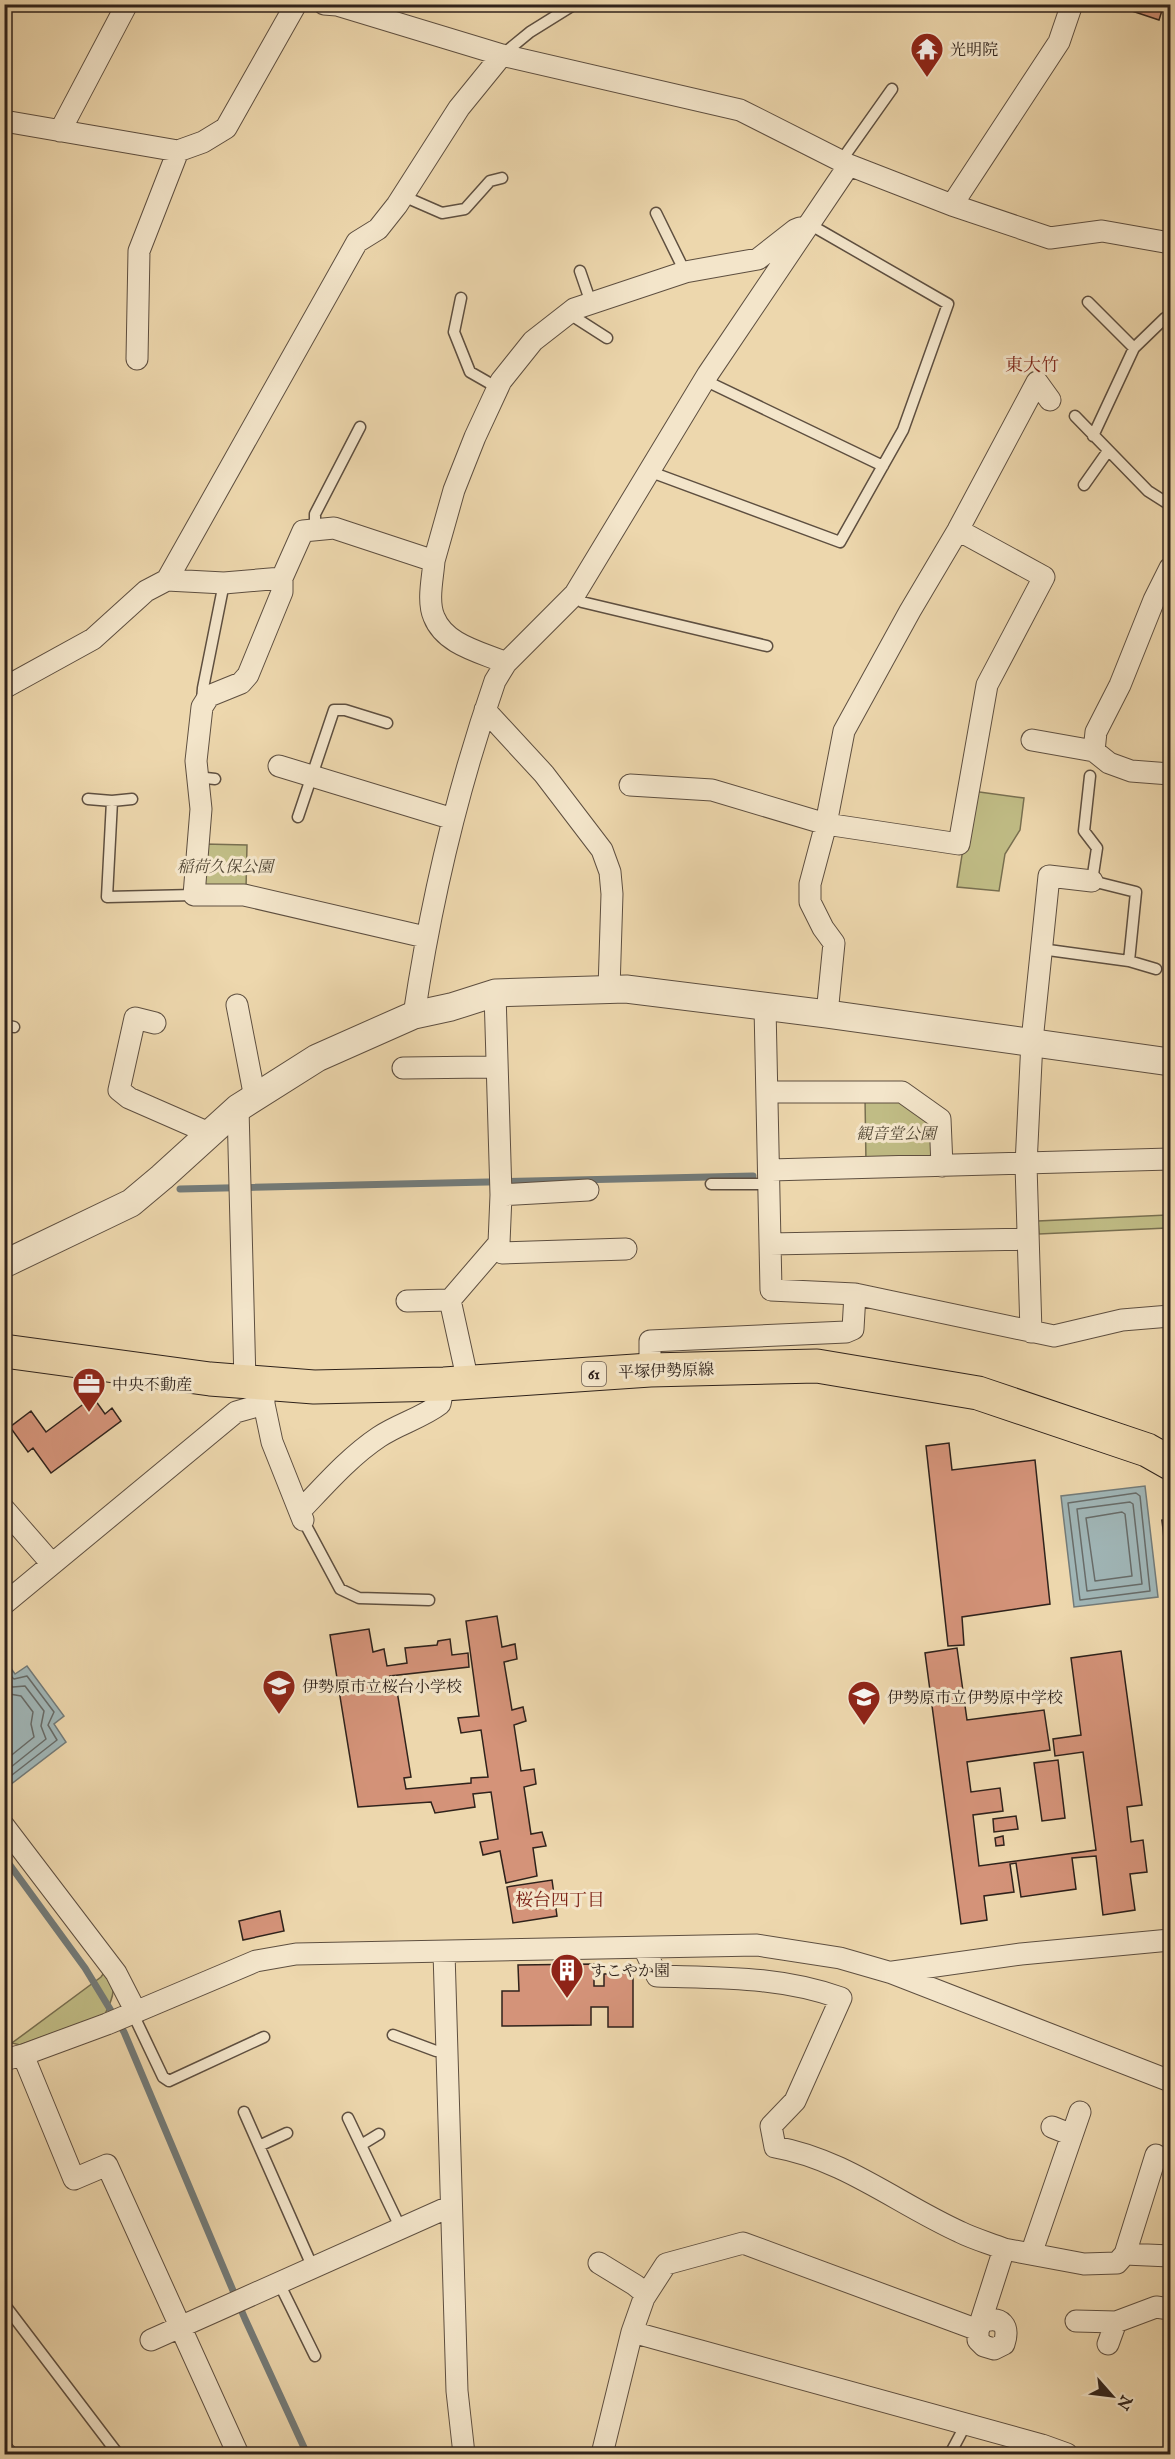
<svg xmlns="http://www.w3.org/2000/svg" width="1175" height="2459" font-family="'IM FELL English','Noto Serif JP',serif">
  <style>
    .green { fill: #c0bc85; stroke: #786f50; stroke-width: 1.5 }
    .water { fill: #a0b6b7; stroke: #737b79; stroke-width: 1.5 }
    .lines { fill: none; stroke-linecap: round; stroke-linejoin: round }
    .shore { stroke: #686c69; stroke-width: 1.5 }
    .stream { stroke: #737b79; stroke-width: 7 }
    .building { fill: #d49379; stroke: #2f221b; stroke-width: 1.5 }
    .service-casing { stroke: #5e4f40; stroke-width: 13 }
    .minor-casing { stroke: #5e4f40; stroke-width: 23 }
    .tertiary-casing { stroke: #5e4f40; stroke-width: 29 }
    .primary-casing { stroke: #2f221b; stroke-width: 35 }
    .service { stroke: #f3e5ca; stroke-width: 10 }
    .minor { stroke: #f3e5ca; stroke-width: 21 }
    .tertiary { stroke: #f3e5ca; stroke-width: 27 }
    .primary { stroke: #edd7ad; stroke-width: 33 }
    .labels { text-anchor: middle; stroke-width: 6; stroke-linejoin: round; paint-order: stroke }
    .shield { fill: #f3e5ca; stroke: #6a5c50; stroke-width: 1.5 }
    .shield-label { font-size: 15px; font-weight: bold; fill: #2f221b }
    .poi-label { font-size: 16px; fill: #2f221b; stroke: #f3e5ca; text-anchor: start }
    .park-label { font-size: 16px; font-style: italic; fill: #534836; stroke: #f3e5ca }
    .street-label { font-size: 16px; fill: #2f221b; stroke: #f3e5ca }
    .neighbourhood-label { font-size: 18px; fill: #7a1f14; stroke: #f3e5ca }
  </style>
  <rect width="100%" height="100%" fill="#edd7ad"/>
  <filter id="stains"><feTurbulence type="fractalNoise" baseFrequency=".00333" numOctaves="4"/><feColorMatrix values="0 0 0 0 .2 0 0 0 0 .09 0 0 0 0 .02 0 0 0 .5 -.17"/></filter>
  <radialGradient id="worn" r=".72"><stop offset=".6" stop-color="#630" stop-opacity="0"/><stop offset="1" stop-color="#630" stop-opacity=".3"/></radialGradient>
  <path class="green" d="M972,791L1024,798L1020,830L1005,854L999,891L957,887Z
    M204,844L247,845L246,889L204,887Z
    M897,1097L934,1123L935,1155L866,1163L865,1098Z
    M1167,1215V1228L1039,1234L1038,1221Z
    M106,1970C116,1989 115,1994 105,2014L20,2045L12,2043L101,1977Z"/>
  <path class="water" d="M1145,1486L1158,1597L1074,1607L1061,1496Z
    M5,1660L15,1674L27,1666L64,1716L54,1724L66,1742L10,1785L4,1778Z"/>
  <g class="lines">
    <path class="shore" d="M1136,1493L1140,1496L1150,1591L1080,1600L1068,1503Z
      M1130,1502L1133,1504L1142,1584L1087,1591L1077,1509Z
      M1122,1512L1125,1514L1132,1576L1095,1581L1086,1518Z
      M4,1670L14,1679L27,1676L54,1712L48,1725L57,1740L12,1775H4
      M4,1682L13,1687L25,1686L44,1711L41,1726L46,1739L11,1767H4
      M4,1693L21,1696L33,1712L31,1724L34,1737L8,1758H4"/>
    <path class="stream" d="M180,1189L753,1176
      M4,1857L85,1968L124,2032L245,2319L307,2454"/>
  </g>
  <path class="building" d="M1125,4H1164L1159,20L1123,8Z
    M93,1397L105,1414L112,1408L121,1421L51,1473L33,1448L28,1452L10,1427L31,1411L46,1432Z
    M949,1443L952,1470L1035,1460L1050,1604L962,1617L964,1645L948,1646L926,1446Z
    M1168,1519L1170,1544V1595L1162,1520Z
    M497,1616L502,1647L515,1644L517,1659L504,1662L512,1710L523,1707L526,1721L514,1725L521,1771L534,1769L536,1784L524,1787L531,1834L542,1832L546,1846L533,1848L537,1876L506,1883L500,1851L483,1855L480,1842L498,1839L491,1792L473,1794L475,1807L435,1813L431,1802L358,1807L330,1635L369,1629L373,1652L384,1649L387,1666L407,1663L405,1648L437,1645L438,1641L450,1639L452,1655L468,1653L469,1667L390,1676L392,1692L397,1691L411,1777L404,1778L406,1789L471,1783V1778L488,1777L481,1730L461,1733L458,1718L479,1716L466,1621Z
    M957,1648L967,1720L1044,1710L1050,1750L967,1762L971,1792L1000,1788L1003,1811L973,1815L979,1866L1096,1850L1083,1752L1055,1756L1053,1739L1081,1735L1071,1658L1121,1651L1142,1805L1127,1807L1131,1842L1143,1840L1147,1872L1130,1874L1135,1910L1103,1915L1096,1856L1072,1858L1076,1889L1021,1897L1016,1863L1010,1864L1014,1892L984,1896L987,1920L961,1924L925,1653Z
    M1058,1760L1065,1818L1042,1821L1034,1763Z
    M1016,1816L1018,1829L994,1832L993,1819Z
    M1003,1836L1004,1845L996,1846L995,1838Z
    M552,1880L557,1916L513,1923L507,1887Z
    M280,1911L284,1931L243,1940L239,1921Z
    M594,1964V1986H604V1974L633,1973V2027H608V2007H591V2025L502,2026V1991H519L518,1965Z"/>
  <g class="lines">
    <defs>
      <path id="service" d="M502,55L530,32L575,4
        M841,161L892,89
        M403,196L442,213L465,209L490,181L502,178
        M656,213L685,272
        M580,271L591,303
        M461,298L454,332L470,372L498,388
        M1088,302L1134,348
        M568,313L607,338
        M704,380L883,466
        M1075,416L1148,491L1170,505
        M1093,436L1134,348L1165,318
        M651,472L840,542L903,430L948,304L809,224
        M1084,485L1108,451
        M315,530V514L360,427
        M575,594L582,602L767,646
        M202,701L203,688L222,593
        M197,777L215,779
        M88,799L112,801L107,897L194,895
        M112,801L132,799
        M298,817L334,710H345L387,723
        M1041,949L1129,961L1136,892L1092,881L1097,848L1084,831L1090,776
        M1129,961L1156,969
        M4,1025L14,1027
        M711,1184H770
        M303,1520L340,1589L359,1598L429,1600
        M133,2014L163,2077L169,2081L264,2037
        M393,2035L436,2051H447
        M244,2112L313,2268
        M348,2118L401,2229
        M361,2145L379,2134
        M259,2146L287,2133
        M279,2283L315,2356
        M4,2304L118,2454
        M950,2454L966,2424"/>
      <path id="minor" d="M324,4L337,5L502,55L740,110L849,165
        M4,121L178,151L203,142L226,128L296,4
        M60,131L127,4
        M952,205L1059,42L1072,4
        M137,359L139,251L178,151
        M434,561L454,490L475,437L501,381L533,341L574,309L685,272L758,259L795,230L800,228
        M282,578V592L248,675L241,683L209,696L202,707L196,761L201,809L194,895H244L425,937
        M167,580L357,242L378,229L397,205L459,108L502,55
        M4,688L93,639L146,591L167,580L224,583L282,578L303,531L334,528L434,561C433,577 427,601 434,617C445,645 481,652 506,663
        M485,710L544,774L602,850L610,872L612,894L609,989
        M1032,740L1094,751L1109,763L1131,771L1170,774
        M1094,751L1096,732L1120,685L1154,600L1170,568
        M279,766L453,819
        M630,785L712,790L826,824L959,844L987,685L1044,577L958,530
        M237,1005L255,1098
        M765,1007L771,1290L855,1294L1054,1336L1122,1320L1170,1316
        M827,1014L834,943L823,928L810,902V884L826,824L844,731L910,611L958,530L1037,382L1050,400
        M414,1015C431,901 457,790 495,681L506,663L575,594L708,374L849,165L952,205L1050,238L1102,231L1170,243
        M155,1023L135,1018L119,1090L129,1098L209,1133
        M403,1068L488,1067L497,1069
        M767,1092H902L940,1119L942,1166
        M238,1108L245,1382
        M770,1170L1170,1159
        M501,1195L588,1190
        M770,1244L1028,1239
        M495,1248L502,1253L626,1249
        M407,1301L450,1300
        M1031,1332L1026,1165L1032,1041L1049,876L1092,881
        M650,1370V1341L846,1332L853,1329L855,1294
        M468,1382L450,1300L499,1243L501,1195L495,993
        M264,1404L272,1442L303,1520
        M4,1509L52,1564
        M300,1511C324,1486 349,1457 379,1437C398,1424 422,1418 440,1404L444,1384
        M4,1604L236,1412L264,1404V1384
        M4,1826L116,1973L136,2012
        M644,1948L657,1976C720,1978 780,1976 841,1998L795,2101L771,2126L775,2147C844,2159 898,2204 960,2232C974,2239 989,2243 1004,2249
        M444,1952L457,2391L464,2454
        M893,1972L1021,1954L1170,1940
        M23,2055L74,2179L107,2165L238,2454
        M4,2060L23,2055L107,2024L256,1961L296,1954L757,1945L840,1958L892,1973L1170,2081
        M1052,2127L1072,2135
        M1031,2254L1080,2112
        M1125,2254L1156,2155
        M599,2263L635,2285L646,2294
        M1076,2321L1116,2322L1156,2307L1170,2309
        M978,2330L982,2322C1002,2315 1010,2326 1004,2344L994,2349L984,2346L978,2340V2330L1004,2249L1084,2264L1117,2263L1125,2254L1170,2256
        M632,2332L644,2298L666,2264L743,2243L978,2330
        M151,2340L451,2206
        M1108,2344L1116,2322
        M4,2452L6,2454
        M602,2454L632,2332L1042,2445L1067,2454"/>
      <path id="tertiary" d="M4,1264L131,1203L162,1177L238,1108L317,1058L414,1015L451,1007L495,993L626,989L827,1014L1170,1062"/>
      <path id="primary" d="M4,1351L210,1379L314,1387L444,1384L650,1370L817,1366L978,1393L1147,1450L1170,1463"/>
    </defs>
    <use href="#service" class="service-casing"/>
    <use href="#minor" class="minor-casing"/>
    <use href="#tertiary" class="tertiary-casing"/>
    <use href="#primary" class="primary-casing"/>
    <use href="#service" class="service"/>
    <use href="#minor" class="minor"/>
    <use href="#tertiary" class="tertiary"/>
    <use href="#primary" class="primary"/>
  </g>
  <defs>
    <symbol id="temple-pin" viewBox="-11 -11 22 30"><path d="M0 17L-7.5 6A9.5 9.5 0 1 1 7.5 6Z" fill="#8f2418" stroke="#f3e5ca"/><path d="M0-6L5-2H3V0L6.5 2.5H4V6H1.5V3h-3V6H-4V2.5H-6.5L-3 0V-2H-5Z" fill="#fff"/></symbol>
    <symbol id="office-pin" viewBox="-11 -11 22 30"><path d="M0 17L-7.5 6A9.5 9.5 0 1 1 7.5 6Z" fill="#8f2418" stroke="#f3e5ca"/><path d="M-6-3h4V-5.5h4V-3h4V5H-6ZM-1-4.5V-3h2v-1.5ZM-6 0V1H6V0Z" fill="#fff"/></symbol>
    <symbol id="school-pin" viewBox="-11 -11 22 30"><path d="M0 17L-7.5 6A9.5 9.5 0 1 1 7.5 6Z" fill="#8f2418" stroke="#f3e5ca"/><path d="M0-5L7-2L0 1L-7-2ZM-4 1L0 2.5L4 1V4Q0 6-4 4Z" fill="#fff"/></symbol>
    <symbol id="building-pin" viewBox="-11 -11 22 30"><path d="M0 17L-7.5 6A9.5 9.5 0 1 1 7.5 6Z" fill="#8f2418" stroke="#f3e5ca"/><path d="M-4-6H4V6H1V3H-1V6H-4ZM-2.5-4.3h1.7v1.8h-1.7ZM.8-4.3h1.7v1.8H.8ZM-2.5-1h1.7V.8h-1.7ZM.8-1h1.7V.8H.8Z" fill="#fff"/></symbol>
  </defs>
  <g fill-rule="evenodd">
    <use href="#temple-pin" x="908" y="30" width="38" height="52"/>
    <use href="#office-pin" x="70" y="1365" width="38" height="52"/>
    <use href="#school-pin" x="260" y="1667" width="38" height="52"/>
    <use href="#school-pin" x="845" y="1678" width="38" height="52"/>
    <use href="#building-pin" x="548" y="1951" width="38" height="52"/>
  </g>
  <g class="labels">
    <rect class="shield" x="582" y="1362" width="24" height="24" rx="4.5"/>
    <g class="shield-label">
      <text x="594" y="1379">61</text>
    </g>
    <g class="poi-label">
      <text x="950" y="55">光明院</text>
      <text x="112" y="1390">中央不動産</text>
      <text x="302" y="1692">伊勢原市立桜台小学校</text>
      <text x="887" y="1703">伊勢原市立伊勢原中学校</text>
      <text x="590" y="1976">すこやか園</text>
    </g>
    <g class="park-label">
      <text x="225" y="872">稲荷久保公園</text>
      <text x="896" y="1139">観音堂公園</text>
    </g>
    <g class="street-label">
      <text transform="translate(666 1370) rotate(-2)" y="6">平塚伊勢原線</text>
    </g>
    <g class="neighbourhood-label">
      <text x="1032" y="371">東大竹</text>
      <text x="560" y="1906">桜台四丁目</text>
    </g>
  </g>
  <rect width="1175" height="2459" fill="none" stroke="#edd7ad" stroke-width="24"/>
  <rect x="6" y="6" width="1163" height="2447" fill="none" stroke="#2f221b" stroke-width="3"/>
  <rect x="12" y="12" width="1151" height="2435" fill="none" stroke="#2f221b" stroke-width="1.5"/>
  <g transform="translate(1112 2396) rotate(118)" stroke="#f3e5ca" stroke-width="4.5" paint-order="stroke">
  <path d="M0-4.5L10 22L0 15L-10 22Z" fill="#2f221b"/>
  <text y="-9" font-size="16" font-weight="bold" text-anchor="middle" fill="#2f221b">N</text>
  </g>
  <rect width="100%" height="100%" filter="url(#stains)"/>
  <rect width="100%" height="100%" fill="url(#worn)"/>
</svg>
